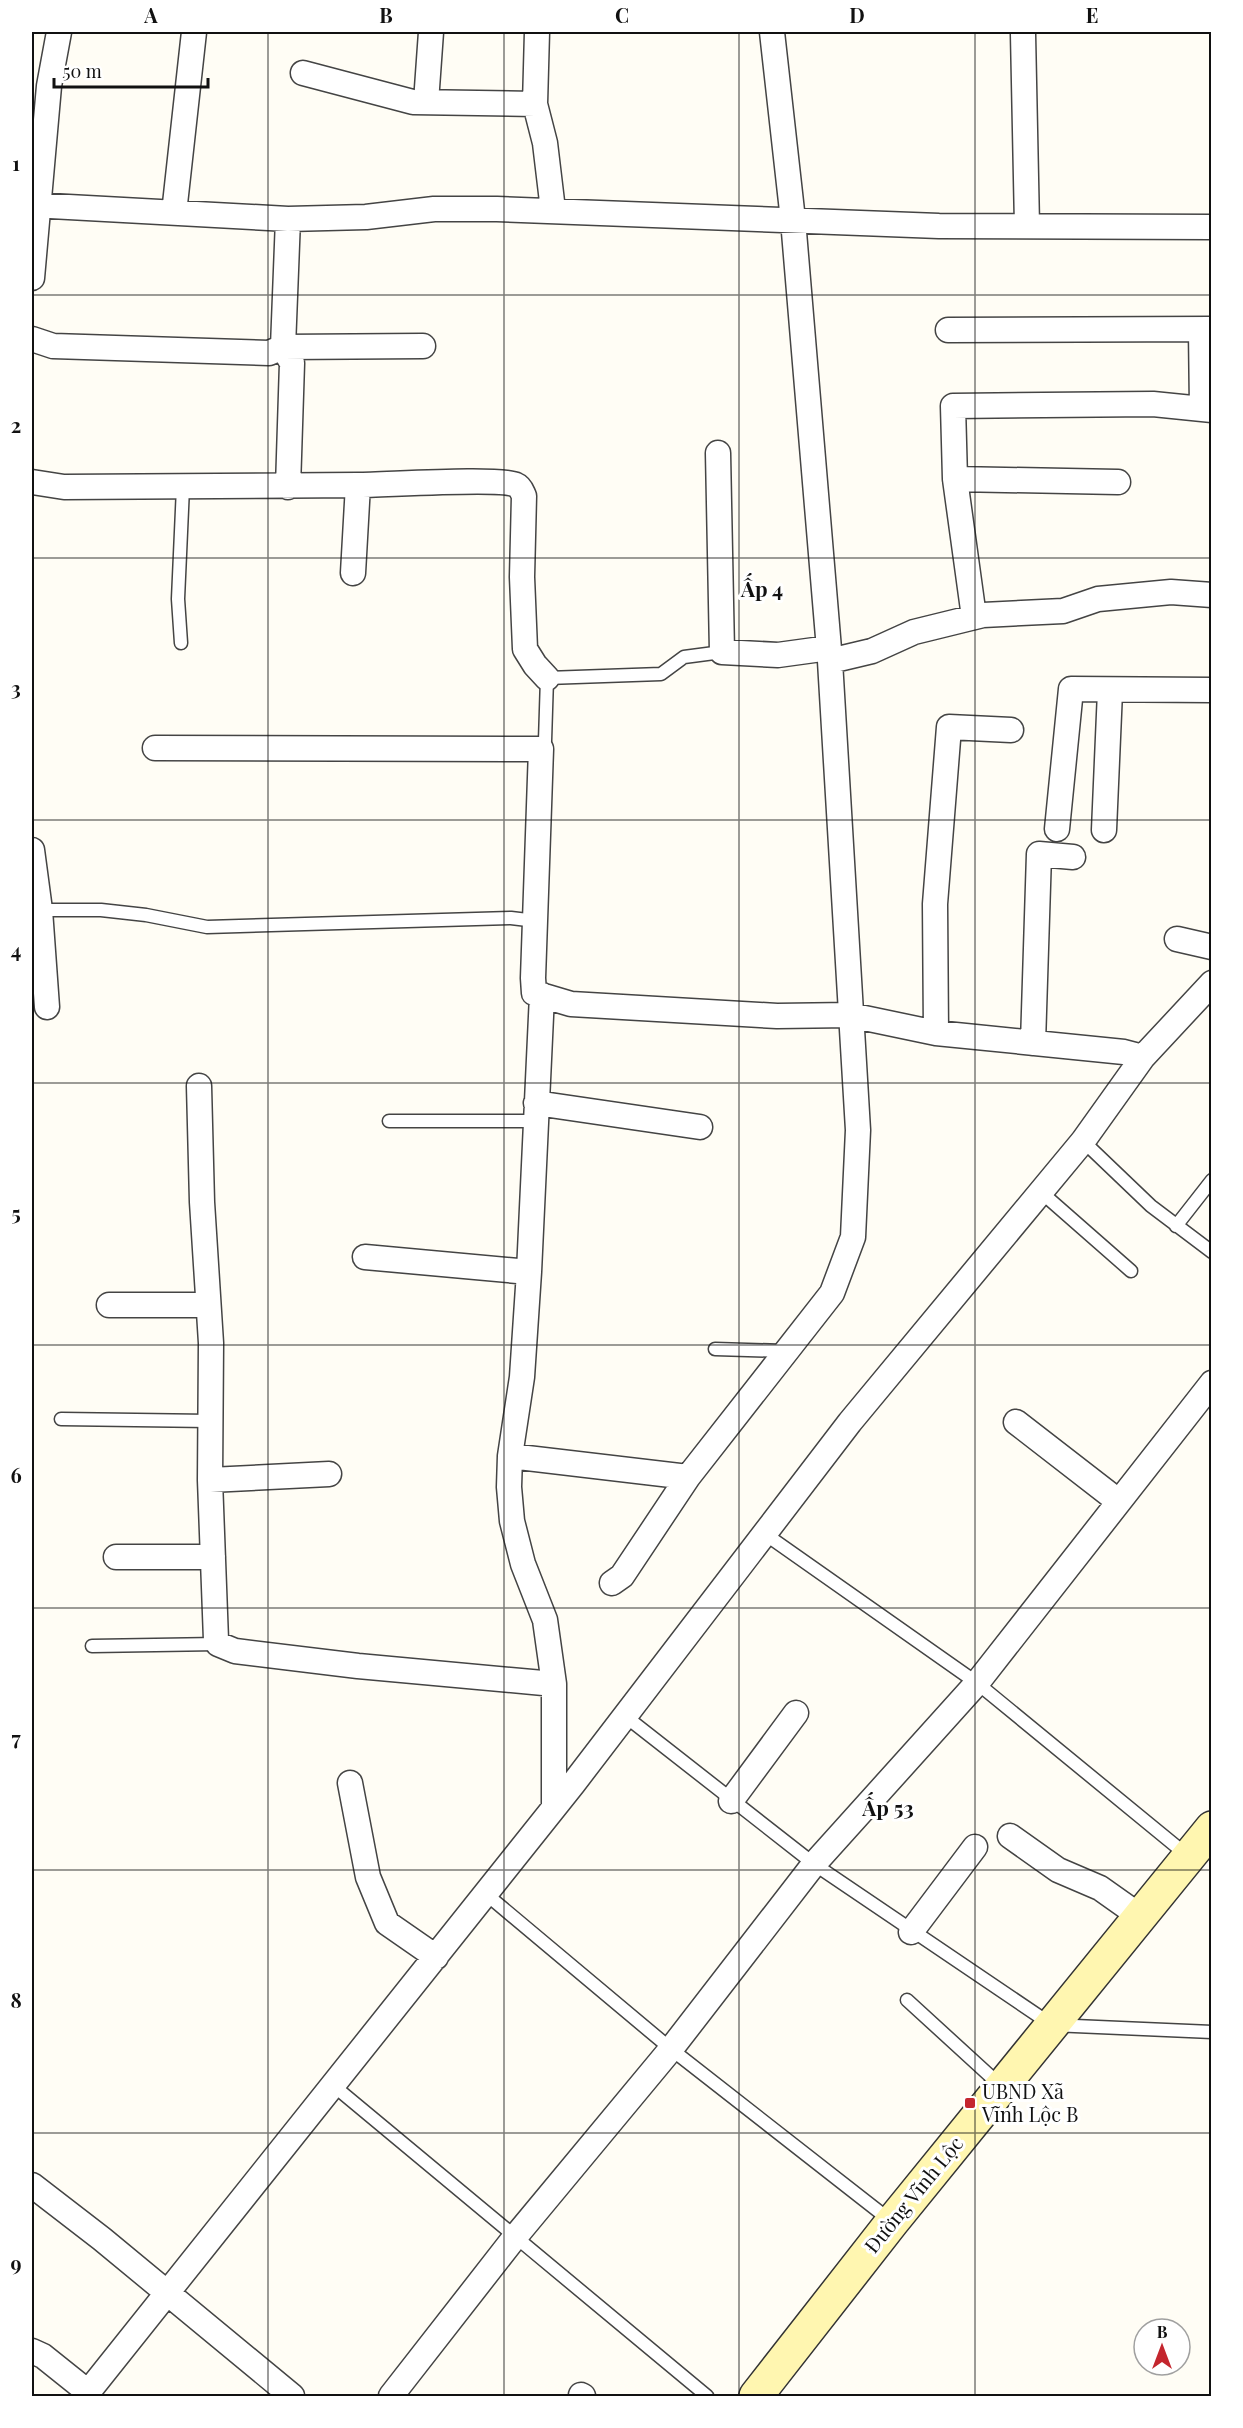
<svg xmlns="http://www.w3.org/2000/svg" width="1243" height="2428" font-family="'Playfair Display',serif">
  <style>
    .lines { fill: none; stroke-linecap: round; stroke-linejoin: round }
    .lane-casing { stroke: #444; stroke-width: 15 }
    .street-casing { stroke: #444; stroke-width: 27 }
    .secondary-casing { stroke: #333; stroke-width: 36 }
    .lane { stroke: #fff; stroke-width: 12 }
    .street { stroke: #fff; stroke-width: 24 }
    .secondary { stroke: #fff6b0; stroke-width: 33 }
    .grid { fill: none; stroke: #111; stroke-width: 1.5; stroke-opacity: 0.55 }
    .poi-dot { fill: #c4262e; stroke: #fff; stroke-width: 2 }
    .labels { text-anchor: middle; stroke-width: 6; stroke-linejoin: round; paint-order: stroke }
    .poi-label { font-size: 20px; fill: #111; stroke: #fff; text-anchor: start }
    .street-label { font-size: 20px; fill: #111; stroke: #fff }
    .neighbourhood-label { font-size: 21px; font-weight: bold; fill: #111; stroke: #fff }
    .neatline { fill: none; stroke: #111; stroke-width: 2 }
    .grid-label { font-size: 20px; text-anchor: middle; font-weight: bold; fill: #111 }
  </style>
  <rect width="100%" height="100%" fill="#fffdf5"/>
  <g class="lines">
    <defs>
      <path id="lane" d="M181,643L178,599L183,487
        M541,749L545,741L547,678L661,674L684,657L722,652
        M36,910H101L146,915L207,927L511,918L536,921
        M389,1121H535
        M1083,1141L1151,1206L1212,1252
        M1041,1192L1131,1271
        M1176,1226L1212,1180
        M715,1349L786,1351
        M61,1419L210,1421
        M765,1534L977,1683L1188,1856
        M92,1646L218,1644
        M625,1716L814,1864L1052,2025L1212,2032
        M486,1894L671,2049L891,2221
        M907,2000L1001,2086
        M334,2086L707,2396"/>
      <path id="street" d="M537,32L535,104L545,143L553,210
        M1023,34L1027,226
        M303,73L413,102L535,104
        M426,102L431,32
        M32,205L288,219L366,217L434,209H497L939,226L1212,227
        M174,213L194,32
        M32,278L49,86L59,32
        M948,330L1212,329
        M1201,330L1202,409
        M32,339L53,346L269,353L283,347L288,219
        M718,453L722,652L778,655L829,648
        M955,479L1118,482
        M32,482L64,487L358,485L353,573
        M358,485C385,485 500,477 516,485C521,487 522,492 524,496L522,577L525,649L535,665L547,678
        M288,487L292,363L283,347L423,346
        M974,617L955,479L953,406L1153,404L1212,410
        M830,661L872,651L914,632L983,615L1063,611L1098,599L1171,592L1212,595
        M155,748L541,749L533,978L534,993L571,1004L777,1016L850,1015L936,1033L1124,1052L1143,1057
        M1057,829L1071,689L1212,690
        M1104,830L1110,691
        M32,850L40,910L47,1007
        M1177,939L1212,947
        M542,995L529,1272L522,1377L510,1456L509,1487L512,1521L523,1564L545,1620L554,1684V1807
        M936,1033L935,904L949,727L1011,730
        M1033,1043L1039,854L1073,857
        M199,1086L202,1202L211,1343L210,1480L216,1640L218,1644L235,1651L358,1666L554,1684
        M536,1103L700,1127
        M365,1257L529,1272
        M109,1305H208
        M1016,1422L1118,1501
        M510,1456L688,1477
        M210,1480L329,1474
        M116,1557H213
        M612,1583L622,1576L688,1477L832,1293L853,1237L858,1130L830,661L793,220L772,32
        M350,1783L368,1877L387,1923L436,1957
        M731,1801L796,1713
        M1010,1836L1058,1870L1100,1888L1141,1917
        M911,1932L975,1847
        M32,2185L102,2239L292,2396
        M32,2351L43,2356L88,2392
        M581,2395L583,2396
        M85,2396L573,1784L850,1422L1083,1141L1143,1057L1212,983
        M391,2396L515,2237L671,2049L814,1864L977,1683L1212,1383"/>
      <path id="secondary" d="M756,2396L892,2222L1212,1828"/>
    </defs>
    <use href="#lane" class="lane-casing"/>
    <use href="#street" class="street-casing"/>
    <use href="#secondary" class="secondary-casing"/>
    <use href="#lane" class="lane"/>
    <use href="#street" class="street"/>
    <use href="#secondary" class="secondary"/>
  </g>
  <path class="grid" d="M268,32V2396M504,32V2396M739,32V2396M975,32V2396M32,295H1212M32,558H1212M32,820H1212M32,1083H1212M32,1345H1212M32,1608H1212M32,1870H1212M32,2133H1212"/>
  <rect class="poi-dot" x="964" y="2097" width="12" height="12" rx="3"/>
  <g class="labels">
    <g class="poi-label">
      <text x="982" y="2099">UBND Xã<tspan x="982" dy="23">Vĩnh Lộc B</tspan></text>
    </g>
    <g class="street-label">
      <text transform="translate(914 2195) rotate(-51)" y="7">Đường Vĩnh Lộc</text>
    </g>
    <g class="neighbourhood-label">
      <text x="762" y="597">Ấp 4</text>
      <text x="888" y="1816">Ấp 53</text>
    </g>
  </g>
  <rect width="1243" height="2428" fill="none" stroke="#ffffff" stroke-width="66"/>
  <g transform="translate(1162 2347)"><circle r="28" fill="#ffffff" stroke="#a0a0a0" stroke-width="1.5"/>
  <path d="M0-4.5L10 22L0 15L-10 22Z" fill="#c4262e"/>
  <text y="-9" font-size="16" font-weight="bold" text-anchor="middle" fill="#111111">B</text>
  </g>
  <path d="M54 78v9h154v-9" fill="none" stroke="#111111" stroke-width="3"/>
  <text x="63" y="78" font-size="18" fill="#111111" stroke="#ffffff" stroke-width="4.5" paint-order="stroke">50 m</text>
  <rect x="33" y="33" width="1177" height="2362" class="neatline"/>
  <g class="grid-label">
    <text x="151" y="23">A</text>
    <text x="386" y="23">B</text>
    <text x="622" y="23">C</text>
    <text x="857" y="23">D</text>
    <text x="1092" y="23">E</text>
    <text x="16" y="171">1</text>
    <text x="16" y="433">2</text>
    <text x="16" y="696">3</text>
    <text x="16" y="958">4</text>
    <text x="16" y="1221">5</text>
    <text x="16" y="1483">6</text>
    <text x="16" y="1746">7</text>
    <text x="16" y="2008">8</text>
    <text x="16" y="2271">9</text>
  </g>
</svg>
